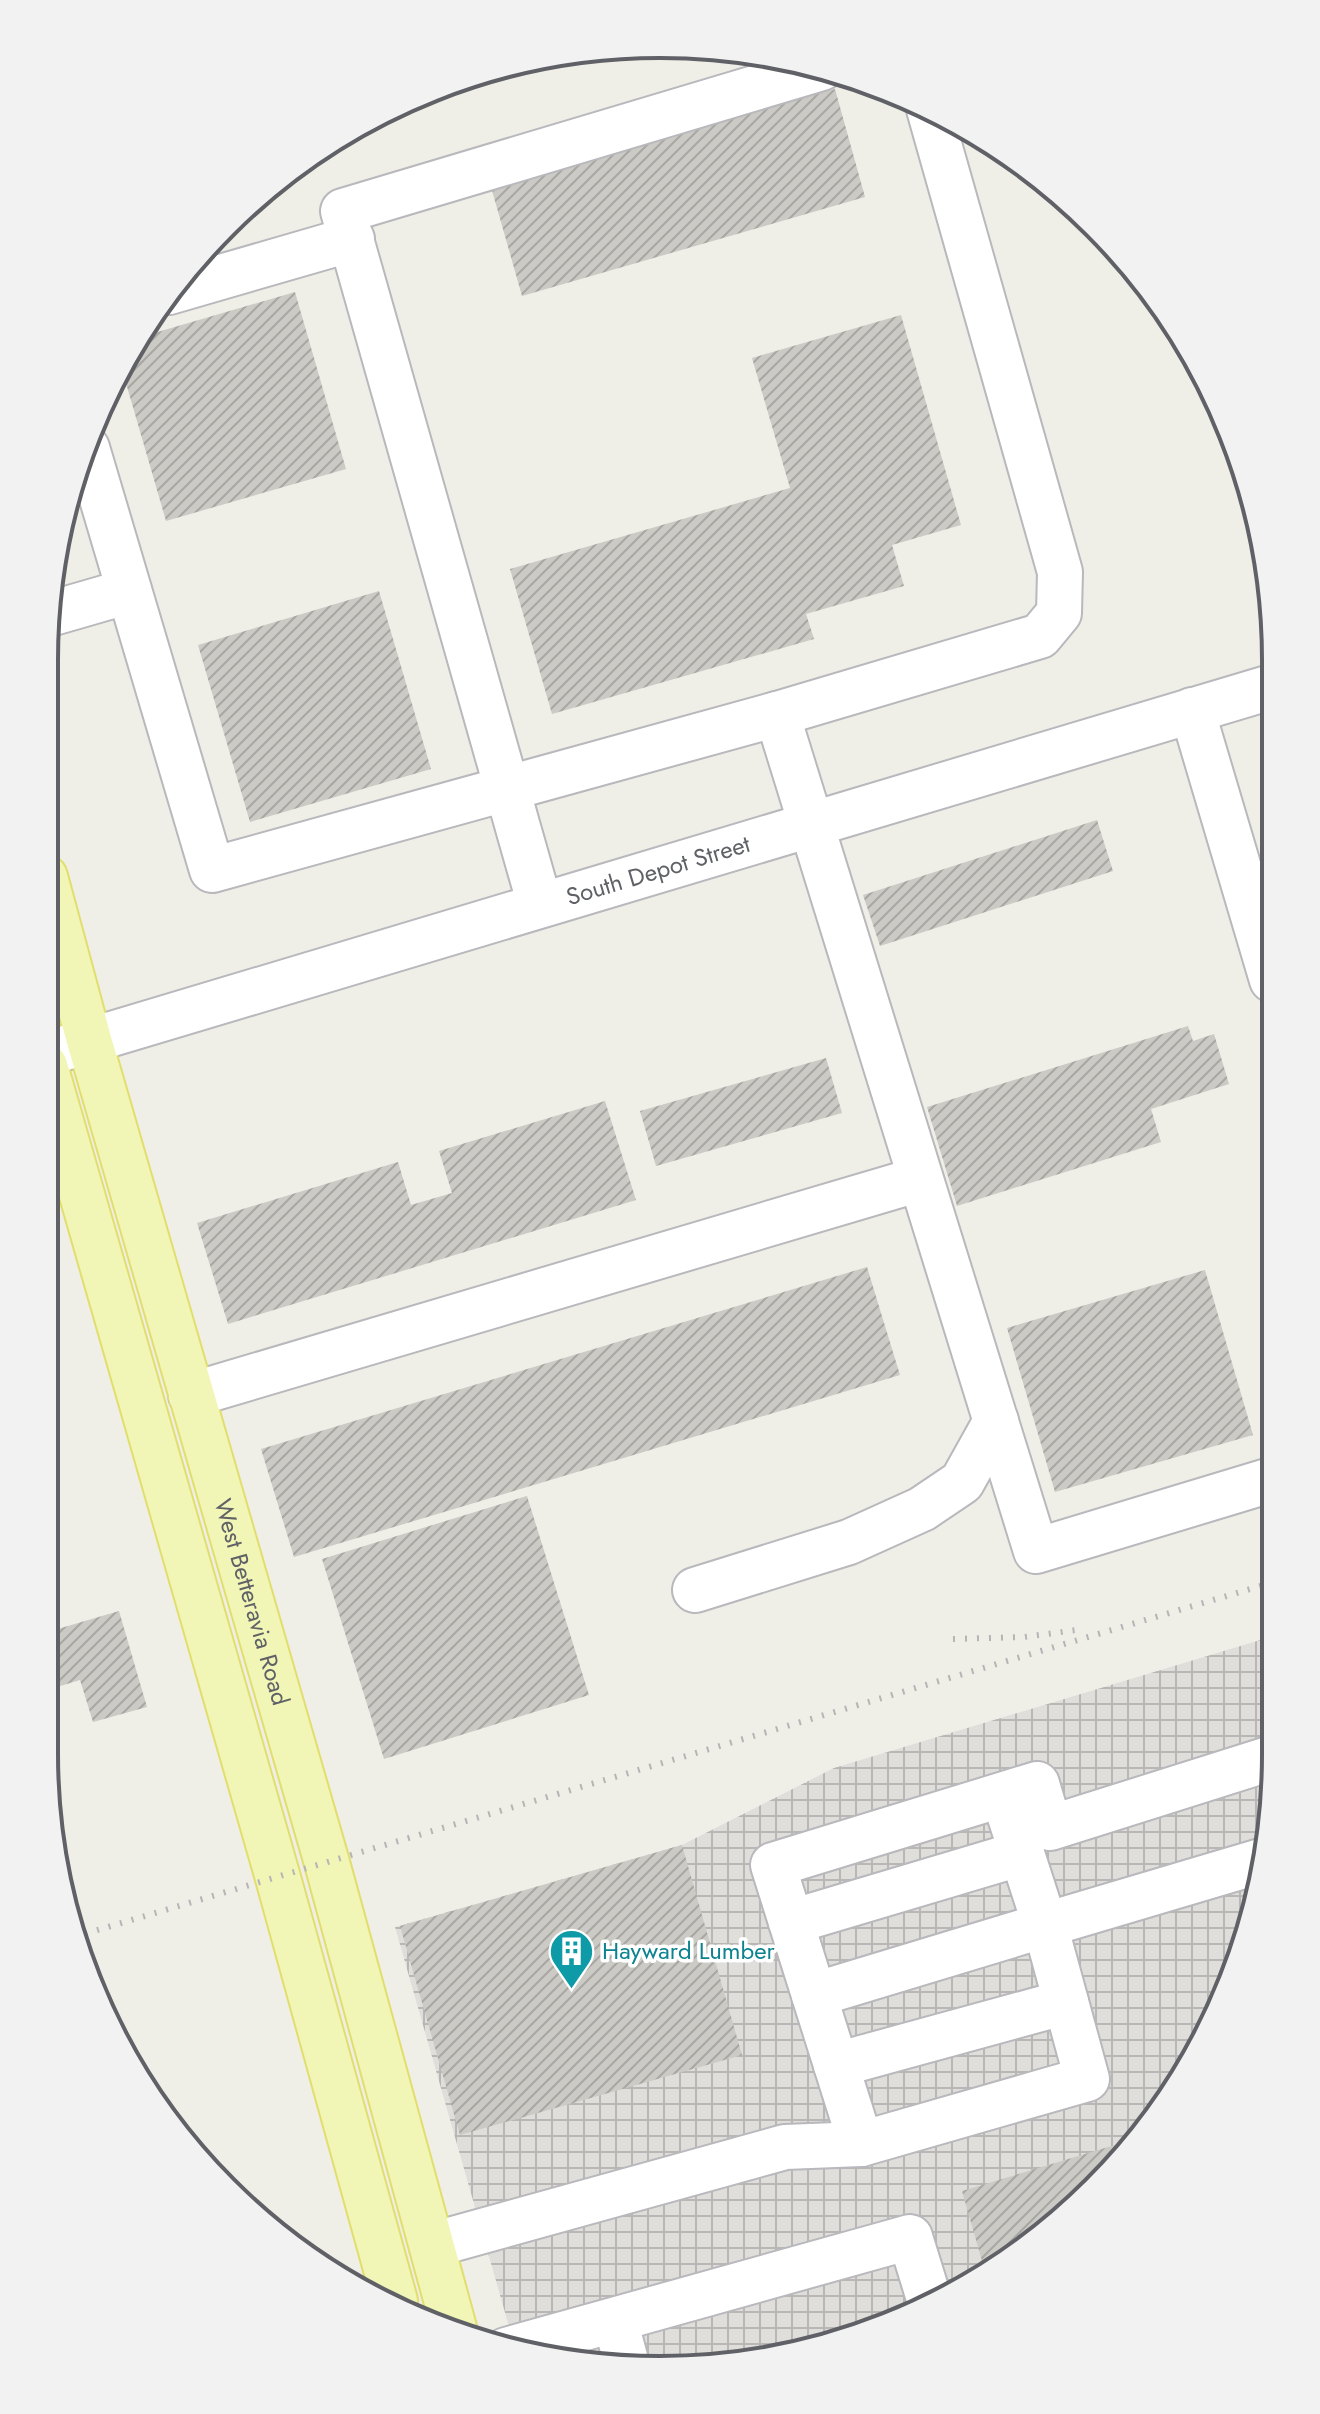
<svg xmlns="http://www.w3.org/2000/svg" width="1320" height="2414" font-family="Jost,sans-serif">
  <style>
    .industrial { fill: url(#industrial-grid) }
    .building { fill: url(#building-hatch) }
    .lines { fill: none; stroke-linecap: round; stroke-linejoin: round }
    .minor-casing { stroke: #b8b8bd; stroke-width: 48 }
    .major-casing { stroke: #e2de6e; stroke-width: 48 }
    .minor { stroke: #fff; stroke-width: 44 }
    .major { stroke: #f1f6b6; stroke-width: 44 }
    .rail { stroke: #b5b5b6; stroke-width: 6; stroke-dasharray: 2 10; stroke-linecap: butt }
    .labels { text-anchor: middle; stroke-width: 7; stroke-linejoin: round; paint-order: stroke }
    .street-label { font-size: 24px; fill: #5f6166; stroke: #fff }
    .culture-label { font-size: 24px; fill: #0d838f; stroke: #fff; text-anchor: start }
    .rim { fill: none; stroke: #5f6166; stroke-width: 4 }
  </style>
  <defs>
    <pattern id="industrial-grid" width="8" height="8" patternUnits="userSpaceOnUse" patternTransform="scale(2)"><rect width="8" height="8" fill="#dfdeda"/><path d="M0 4h8M4 0v8" fill="none" stroke="#b8b7b5"/></pattern>
    <pattern id="building-hatch" width="6" height="6" patternUnits="userSpaceOnUse" patternTransform="scale(2)"><rect width="6" height="6" fill="#cbcac4"/><path d="M-1 1l2-2M0 6l6-6M5 7l2-2" fill="none" stroke="#a8a7a3"/></pattern>
  </defs>
  <rect width="100%" height="100%" fill="#efefe8"/>
  <path class="industrial" d="M1274,1636L1275,1794L1255,1914L1194,2062L1066,2217L896,2323L701,2369L516,2351L395,1927L682,1845L834,1768Z"/>
  <path class="building" d="M835,89L865,197L522,296L491,187Z
    M295,292L346,469L166,521L121,366L126,352L137,338Z
    M901,315L961,525L892,545L904,586L806,614L814,639L552,714L510,569L790,488L752,358Z
    M379,591L431,769L250,822L198,645Z
    M1097,820L1113,871L880,946L863,895Z
    M1188,1026L1193,1041L1214,1034L1229,1084L1151,1109L1161,1142L957,1206L927,1107Z
    M826,1058L842,1113L656,1166L640,1111Z
    M605,1101L636,1200L228,1324L197,1223L398,1162L411,1205L452,1193L439,1151Z
    M867,1267L900,1375L294,1557L261,1449Z
    M1205,1270L1253,1435L1055,1492L1007,1328Z
    M527,1496L589,1695L384,1759L322,1559Z
    M119,1611L147,1707L93,1722L80,1680L44,1691V1633Z
    M682,1845L742,2055L460,2135L400,1926Z
    M1128,2141L1066,2217L984,2268L962,2191Z"/>
  <g class="lines">
    <defs>
      <g id="minor">
        <path d="M929,109L1060,572L1059,613L1040,636L777,714L1036,1551L1274,1479"/>
        <path d="M169,292L352,239"/>
        <path d="M87,448L212,870L777,714"/>
        <path d="M46,615L129,591"/>
        <path d="M1192,710L1272,980"/>
        <path d="M540,905L343,211L822,68"/>
        <path id="s1" d="M45,1054L1271,687"/>
        <path d="M191,1395L920,1179"/>
        <path d="M695,1590L849,1542L922,1509L962,1482L996,1421"/>
        <path d="M1264,1860L1045,1925L1087,2079L861,2144L773,1865L1037,1784L1050,1828L1275,1757"/>
        <path d="M791,1922L1022,1853"/>
        <path d="M814,1995L1045,1925L1003,1795"/>
        <path d="M836,2065L1066,2002"/>
        <path d="M432,2245L785,2147L861,2144"/>
        <path d="M615,2320L626,2361"/>
        <path d="M506,2350L910,2237L930,2302"/>
      </g>
      <g id="major">
        <path id="s2" d="M45,877L89,1040L327,1863L454,2328"/>
        <path d="M45,1066L278,1878L395,2301"/>
      </g>
    </defs>
    <use href="#minor" class="minor-casing"/>
    <use href="#major" class="major-casing"/>
    <use href="#minor" class="minor"/>
    <use href="#major" class="major"/>
    <path class="rail" d="M953,1639L1024,1637L1084,1629
      M74,1937L1274,1582"/>
  </g>
  <defs>
    <symbol id="building-pin" viewBox="-11 -11 22 30"><path d="M0 17L-7.5 6A9.5 9.5 0 1 1 7.5 6Z" fill="#0f9aa8" stroke="#fff"/><path d="M-4-6H4V6H1V3H-1V6H-4ZM-2.5-4.3h1.7v1.8h-1.7ZM.8-4.3h1.7v1.8H.8ZM-2.5-1h1.7V.8h-1.7ZM.8-1h1.7V.8H.8Z" fill="#fff"/></symbol>
  </defs>
  <g fill-rule="evenodd">
    <use href="#building-pin" x="546" y="1926" width="51" height="69"/>
  </g>
  <g class="labels">
    <g class="street-label">
      <text dy="8" stroke="none"><textPath href="#s1" startOffset="640">South Depot Street</textPath></text>
      <text dy="8" stroke="none"><textPath href="#s2" startOffset="754">West Betteravia Road</textPath></text>
    </g>
    <g class="culture-label">
      <text x="602" y="1959">Hayward Lumber</text>
    </g>
  </g>
  <path d="M0 0H1320V2414H0ZM660 58H660A602 602 0 0 1 1262 660V1754A602 602 0 0 1 660 2356H660A602 602 0 0 1 58 1754V660A602 602 0 0 1 660 58Z" fill="#f2f2f3" fill-rule="evenodd"/>
  <path class="rim" d="M660 58H660A602 602 0 0 1 1262 660V1754A602 602 0 0 1 660 2356H660A602 602 0 0 1 58 1754V660A602 602 0 0 1 660 58Z"/>
</svg>
